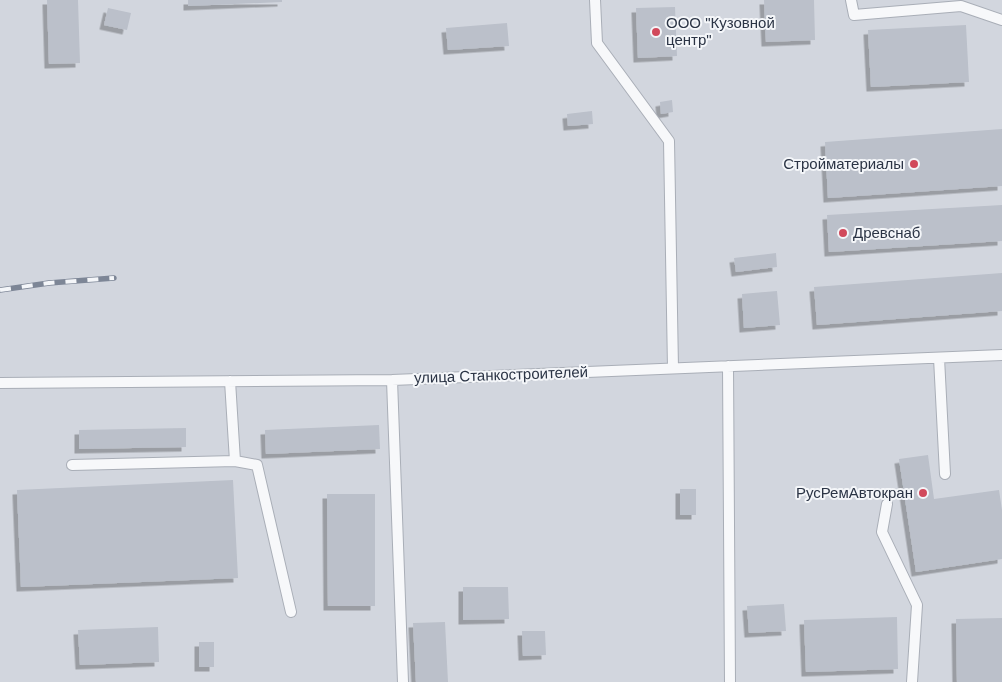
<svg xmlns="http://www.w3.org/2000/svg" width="1002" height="682" font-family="Helvetica,sans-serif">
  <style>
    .built { fill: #d2d6de }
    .building { fill: #bbc0ca; filter: url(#shadow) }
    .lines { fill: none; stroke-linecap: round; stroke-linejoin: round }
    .lane-casing { stroke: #a9aeb7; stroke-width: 12 }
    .lane { stroke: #f7f8fa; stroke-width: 10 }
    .rail-casing { stroke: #7d8696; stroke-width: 5.5 }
    .rail { stroke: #f4f6f9; stroke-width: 4; stroke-dasharray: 11; stroke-linecap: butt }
    .poi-dot { fill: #d1495b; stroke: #f4f6f9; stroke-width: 2 }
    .labels { text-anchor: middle; stroke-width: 4; stroke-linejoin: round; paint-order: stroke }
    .poi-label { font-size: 15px; fill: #2b3445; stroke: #f4f6f9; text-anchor: start }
    .street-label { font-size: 15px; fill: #2b3445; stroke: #f4f6f9 }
  </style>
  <defs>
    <filter id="shadow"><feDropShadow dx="-4.5" dy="4.5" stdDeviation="0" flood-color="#0004"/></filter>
  </defs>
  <rect width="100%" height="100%" fill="#e4e7ec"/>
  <path class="built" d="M0,0H1002V682H0Z"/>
  <path class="building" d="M47,0H78L80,63L49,64Z
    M188,0H282V2L188,6Z
    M764,0H814L815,40L766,42Z
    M675,7L677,56L638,58L636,8Z
    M108,8L131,13L127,30L104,25Z
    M507,23L509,46L448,50L446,28Z
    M966,25L969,82L871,87L868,30Z
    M672,100L673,112L661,114L660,102Z
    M592,111L593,124L568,126L567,114Z
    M1002,129V186L828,198L825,142Z
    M1002,205V241L829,252L827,215Z
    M776,253L777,267L736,272L734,258Z
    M1002,273V311L817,325L814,287Z
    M777,291L780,325L744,328L742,294Z
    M379,425L380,449L266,454L265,430Z
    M186,428V447L79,449V430Z
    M928,455L934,499L999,490L1002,510V559L916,572L899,459Z
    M233,480L238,578L21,587L17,490Z
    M680,489H696V515H680Z
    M327,494H375V606H328Z
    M463,587H508L509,619L463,620Z
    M784,604L786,631L749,633L747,606Z
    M897,617L898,669L806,672L804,620Z
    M1002,618V682H957L956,619Z
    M445,622L448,682H416L413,623Z
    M158,627L159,662L80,665L78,630Z
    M522,631H545L546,655L523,656Z
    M199,642H214V667H199Z"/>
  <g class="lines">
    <defs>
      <path id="lane" d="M595,0L597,43L669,141L673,368
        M851,0L854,15L961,6L1002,20
        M939,358L945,474
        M728,366L730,682
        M392,380L403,682
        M0,383L392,380L1002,355
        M235,461L257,465L291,612
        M72,465L235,461L230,381
        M887,504L882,532L917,605L912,682"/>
    </defs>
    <use href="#lane" class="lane-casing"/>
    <use href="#lane" class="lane"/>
    <defs>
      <path id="rail" d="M0,290L49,283L114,278"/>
    </defs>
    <use href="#rail" class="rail-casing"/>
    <use href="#rail" class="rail"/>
  </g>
  <g class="poi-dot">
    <circle cx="656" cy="32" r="5"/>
    <circle cx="914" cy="164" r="5"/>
    <circle cx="843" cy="233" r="5"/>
    <circle cx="923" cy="493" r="5"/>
  </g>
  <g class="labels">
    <g class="poi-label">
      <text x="666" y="28">ООО "Кузовной<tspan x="666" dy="17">центр"</tspan></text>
      <text x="904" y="169" text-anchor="end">Стройматериалы</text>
      <text x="853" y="238">Древснаб</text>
      <text x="913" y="498" text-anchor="end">РусРемАвтокран</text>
    </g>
    <g class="street-label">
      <text transform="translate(501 375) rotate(-2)" y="5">улица Станкостроителей</text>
    </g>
  </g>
</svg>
